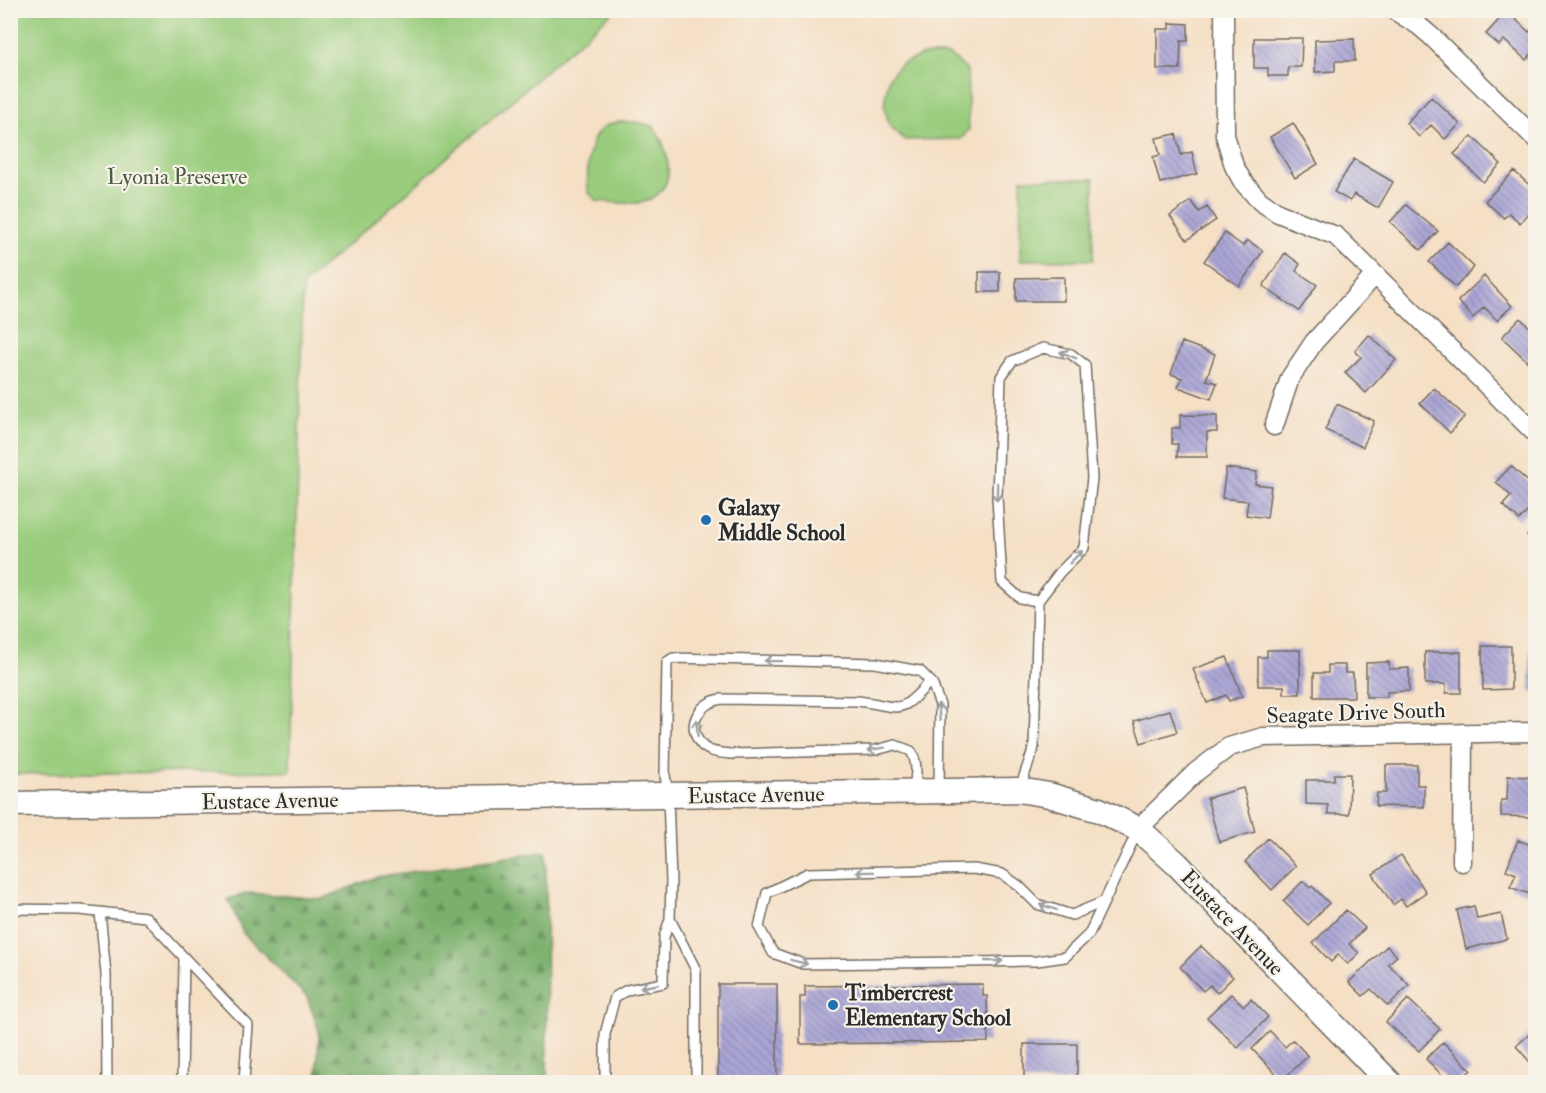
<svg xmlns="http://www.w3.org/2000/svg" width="1546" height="1093" font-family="'IM FELL Double Pica',serif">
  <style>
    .forest { fill: url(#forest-firs); stroke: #526e4c; stroke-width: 1.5 }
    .green { fill: #99cc7d; stroke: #627c54; stroke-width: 1.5 }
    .building { fill: url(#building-back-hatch) }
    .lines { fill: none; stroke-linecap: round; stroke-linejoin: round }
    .lane-casing { stroke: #726a61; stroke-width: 12 }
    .street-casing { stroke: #726a61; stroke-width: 21 }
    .secondary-casing { stroke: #726a61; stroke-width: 27 }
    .lane { stroke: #fff; stroke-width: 9 }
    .street { stroke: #fff; stroke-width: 18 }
    .secondary { stroke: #fff; stroke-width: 24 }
    .oneway { stroke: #a0a0a0 }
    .poi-dot { fill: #1f6fb2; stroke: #f7f3e8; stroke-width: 2 }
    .labels { text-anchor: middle; stroke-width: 4.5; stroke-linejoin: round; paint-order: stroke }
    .park-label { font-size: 22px; fill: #4c5b44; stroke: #f7f3e8 }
    .poi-label { font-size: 22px; font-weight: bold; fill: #2b2b2b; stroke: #f7f3e8; text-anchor: start }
    .street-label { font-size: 22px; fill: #2b2b2b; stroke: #f7f3e8 }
  </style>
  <defs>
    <pattern id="forest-firs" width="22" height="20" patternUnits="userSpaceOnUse" patternTransform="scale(1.5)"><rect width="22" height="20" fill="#7ab06c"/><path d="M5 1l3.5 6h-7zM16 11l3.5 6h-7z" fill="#648f59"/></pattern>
    <pattern id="building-back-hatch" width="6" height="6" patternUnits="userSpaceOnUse" patternTransform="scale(1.5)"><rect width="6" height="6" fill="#aba6d6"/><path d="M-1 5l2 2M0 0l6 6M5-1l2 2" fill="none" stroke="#8b87ae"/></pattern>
  </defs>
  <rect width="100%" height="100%" fill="#f7f3e8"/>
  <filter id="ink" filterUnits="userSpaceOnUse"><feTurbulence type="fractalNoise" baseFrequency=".0167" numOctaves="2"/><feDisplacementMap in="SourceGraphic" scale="12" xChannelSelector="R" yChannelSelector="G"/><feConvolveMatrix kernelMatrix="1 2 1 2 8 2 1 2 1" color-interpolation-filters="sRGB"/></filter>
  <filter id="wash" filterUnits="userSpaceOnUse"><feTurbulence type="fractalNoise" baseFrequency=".008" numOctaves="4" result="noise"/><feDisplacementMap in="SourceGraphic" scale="24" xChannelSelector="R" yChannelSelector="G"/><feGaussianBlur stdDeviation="1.35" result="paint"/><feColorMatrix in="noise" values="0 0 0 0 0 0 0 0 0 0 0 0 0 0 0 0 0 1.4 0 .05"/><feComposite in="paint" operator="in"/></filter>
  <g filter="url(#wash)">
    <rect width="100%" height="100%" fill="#f5dfc5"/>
    <path class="forest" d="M542,852H546L547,1082H317L319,1031L307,997L243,933L228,899L250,893L322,899L376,877Z"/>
    <path class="green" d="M10,11H614L303,284L290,771L11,774Z
      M923,55H949L967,70L969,129L961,139L905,140L889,125L884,104L889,77L901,64Z
      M618,122H638L654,127C668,149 680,186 648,200C634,206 613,202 597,201L588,192C587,172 586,139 604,127C608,124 614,123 618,122Z
      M1021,179H1094L1093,260H1020Z"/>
    <g id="blocks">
      <path class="building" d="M1507,11L1529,32L1533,28L1536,30V49L1526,60L1504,40L1499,45L1486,34Z
        M1170,23L1188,24V41H1181L1180,69H1157V29H1170Z
        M1254,38H1302L1301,67H1288V76H1268V68H1254Z
        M1354,39L1355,61H1335V71L1315,72V40Z
        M1431,97L1460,124L1445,139L1431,125L1419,137L1406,123Z
        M1293,123L1318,164L1295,178L1270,137Z
        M1176,134L1181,155L1192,152L1197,174L1160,183L1153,157L1160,155L1156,138Z
        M1472,136L1501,164L1483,182L1454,154Z
        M1354,159L1393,182L1378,208L1354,194L1350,201L1334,192Z
        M1514,171L1536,191V206L1520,223L1509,213L1504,218L1485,201Z
        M1191,201L1199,212L1207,207L1216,220L1187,240L1170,216Z
        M1406,205L1438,231L1421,250L1390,222Z
        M1225,233L1243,246L1247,240L1263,251L1239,286L1204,261Z
        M1448,242L1474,267L1456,287L1429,262Z
        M1285,253L1300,264L1296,271L1317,285L1299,311L1263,286Z
        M979,272H1000V292H979Z
        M1484,276L1512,306L1497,320L1484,307L1473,318L1458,301Z
        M1064,277V301H1016V278Z
        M1520,318L1536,333V363L1532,366L1502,337Z
        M1369,335L1396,360L1366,393L1345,373L1361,357L1355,351Z
        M1182,342L1215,354L1206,380L1217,383L1211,399L1178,387L1182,378L1171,374Z
        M1434,388L1465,416L1450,433L1420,403Z
        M1337,404L1374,421L1363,447L1325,430Z
        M1180,415L1217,416V432H1207V457H1177L1178,444H1172V428H1180Z
        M1511,466L1536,489V503L1519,520L1503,505L1511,496L1496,482Z
        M1226,468L1257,472L1255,484L1271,486L1267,518L1246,515L1248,501L1222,498Z
        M1536,527V545L1527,536Z
        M1482,646H1511V689L1483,690Z
        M1267,650H1300V694H1284V686H1258V657H1267Z
        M1530,650H1536V692H1530Z
        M1425,652H1461V693H1446V684H1425Z
        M1227,657L1242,696L1229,701L1226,695L1207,703L1193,669Z
        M1389,662V669L1409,668V691L1387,692V697H1366V663Z
        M1328,665H1345V673H1353L1354,697H1314V673H1328Z
        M1170,710L1177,732L1141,743L1134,721Z
        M1386,765H1417V785H1424V807L1376,806L1377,793H1386Z
        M1334,774H1350L1349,814H1328V805L1306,804V780H1334Z
        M1508,776L1536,777V817L1501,816V800H1507Z
        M1243,788L1255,832L1219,842L1207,798Z
        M1268,838L1296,866L1272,890L1245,862Z
        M1518,840L1536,847V888L1532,895L1510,887L1516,874L1506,870Z
        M1401,855L1426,892L1406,906L1401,899L1393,905L1373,874Z
        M1303,881L1310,888L1312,886L1329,903L1308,925L1283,901Z
        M1474,906L1477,919L1501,914L1507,939L1466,949L1457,910Z
        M1346,910L1365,928L1349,944L1359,953L1348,964L1338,955L1331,962L1313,943Z
        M1201,946L1233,977L1217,993L1210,985L1203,991L1180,967Z
        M1387,946L1397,956L1388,964L1409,985L1388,1006L1371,989L1363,996L1349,982Z
        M718,984H777V1082H718Z
        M983,984V996H987L988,1042L800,1044V997H805V986Z
        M1231,994L1244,1006L1251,999L1268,1017L1238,1048L1207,1017Z
        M1408,999L1440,1029L1419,1051L1386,1022Z
        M1270,1031L1285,1047L1293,1040L1308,1056L1282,1080L1252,1049Z
        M1531,1033L1536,1038V1069L1516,1046Z
        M1443,1042L1471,1070L1458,1082H1449L1426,1059Z
        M1024,1044H1077V1082H1024Z"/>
    </g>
  </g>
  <g filter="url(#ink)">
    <use href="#blocks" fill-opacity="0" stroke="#726a61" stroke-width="1.5"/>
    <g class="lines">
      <defs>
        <path id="lane" d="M1020,788L1034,747L1038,601L1060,572L1084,548L1092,478L1085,365L1071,354L1043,348L1012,361L1001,377L997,497L1002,582L1020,598L1038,601
          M913,789C917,776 918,763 911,751L895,745L876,750L732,754C722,753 707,753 700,743C686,723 700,703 721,699L858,701C901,706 898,718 930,681
          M1103,902L1072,915L1037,904L1019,886L1002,874L974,869L808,873L767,893L759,927L773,953L803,964L1037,961L1065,957L1089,934L1137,832
          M10,909L79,910L146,917L248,1025L244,1082
          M100,912L106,974L107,1082
          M670,919L696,970V1082
          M182,1082L184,957
          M605,1082V1034L615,997L627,990L663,983L664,937L670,919L671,882L668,795L665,775L667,662L673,658L875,663L920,671L932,683L940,705L939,791"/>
        <path id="street" d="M1224,10L1225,135L1234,166L1243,182L1260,201L1278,213L1336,236L1536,434
          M1394,10L1418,25L1431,36L1536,139
          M1274,426L1290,378L1314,342L1374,276
          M1138,829L1196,772L1229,747L1263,737L1536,732
          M1462,862L1463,733"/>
        <path id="secondary" d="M10,804L1019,790L1049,795L1099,810L1138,829L1177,864L1389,1082"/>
      </defs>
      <use href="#lane" class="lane-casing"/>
      <use href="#street" class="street-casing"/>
      <use href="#secondary" class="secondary-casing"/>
      <use href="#lane" class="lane"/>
      <use href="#street" class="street"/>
      <use href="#secondary" class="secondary"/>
    </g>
    <defs><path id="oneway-shaft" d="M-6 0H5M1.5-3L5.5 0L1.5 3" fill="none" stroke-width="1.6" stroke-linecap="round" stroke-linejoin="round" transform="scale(1.5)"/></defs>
    <g class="oneway">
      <use href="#oneway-shaft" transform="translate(1068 355) rotate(-158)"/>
      <use href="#oneway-shaft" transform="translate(997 492) rotate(91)"/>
      <use href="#oneway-shaft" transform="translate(1076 557) rotate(-45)"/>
      <use href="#oneway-shaft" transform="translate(773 661) rotate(-179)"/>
      <use href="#oneway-shaft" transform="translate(939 712) rotate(-95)"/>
      <use href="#oneway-shaft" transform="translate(697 728) rotate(-95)"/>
      <use href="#oneway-shaft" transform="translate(876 749) rotate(171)"/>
      <use href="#oneway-shaft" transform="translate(865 872) rotate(179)"/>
      <use href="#oneway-shaft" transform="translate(1048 907) rotate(-162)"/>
      <use href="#oneway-shaft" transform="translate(994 961)"/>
      <use href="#oneway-shaft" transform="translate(799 962) rotate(14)"/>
      <use href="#oneway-shaft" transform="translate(649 986) rotate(170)"/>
    </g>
  </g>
  <g class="poi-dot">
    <circle cx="706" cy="520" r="6"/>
    <circle cx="833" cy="1005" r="6"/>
  </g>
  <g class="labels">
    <g class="park-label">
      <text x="177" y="184">Lyonia Preserve</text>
    </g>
    <g class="poi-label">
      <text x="718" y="515">Galaxy<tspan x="718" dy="25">Middle School</tspan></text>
      <text x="845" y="1000">Timbercrest<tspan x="845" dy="25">Elementary School</tspan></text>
    </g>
    <g class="street-label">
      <text transform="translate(1356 712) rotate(-2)" y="8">Seagate Drive South</text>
      <text transform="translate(756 794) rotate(-1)" y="8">Eustace Avenue</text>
      <text transform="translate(270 800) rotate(-1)" y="8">Eustace Avenue</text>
      <text transform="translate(1233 922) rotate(46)" y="8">Eustace Avenue</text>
    </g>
  </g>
  <rect width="1546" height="1093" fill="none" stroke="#f7f3e8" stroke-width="36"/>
</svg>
